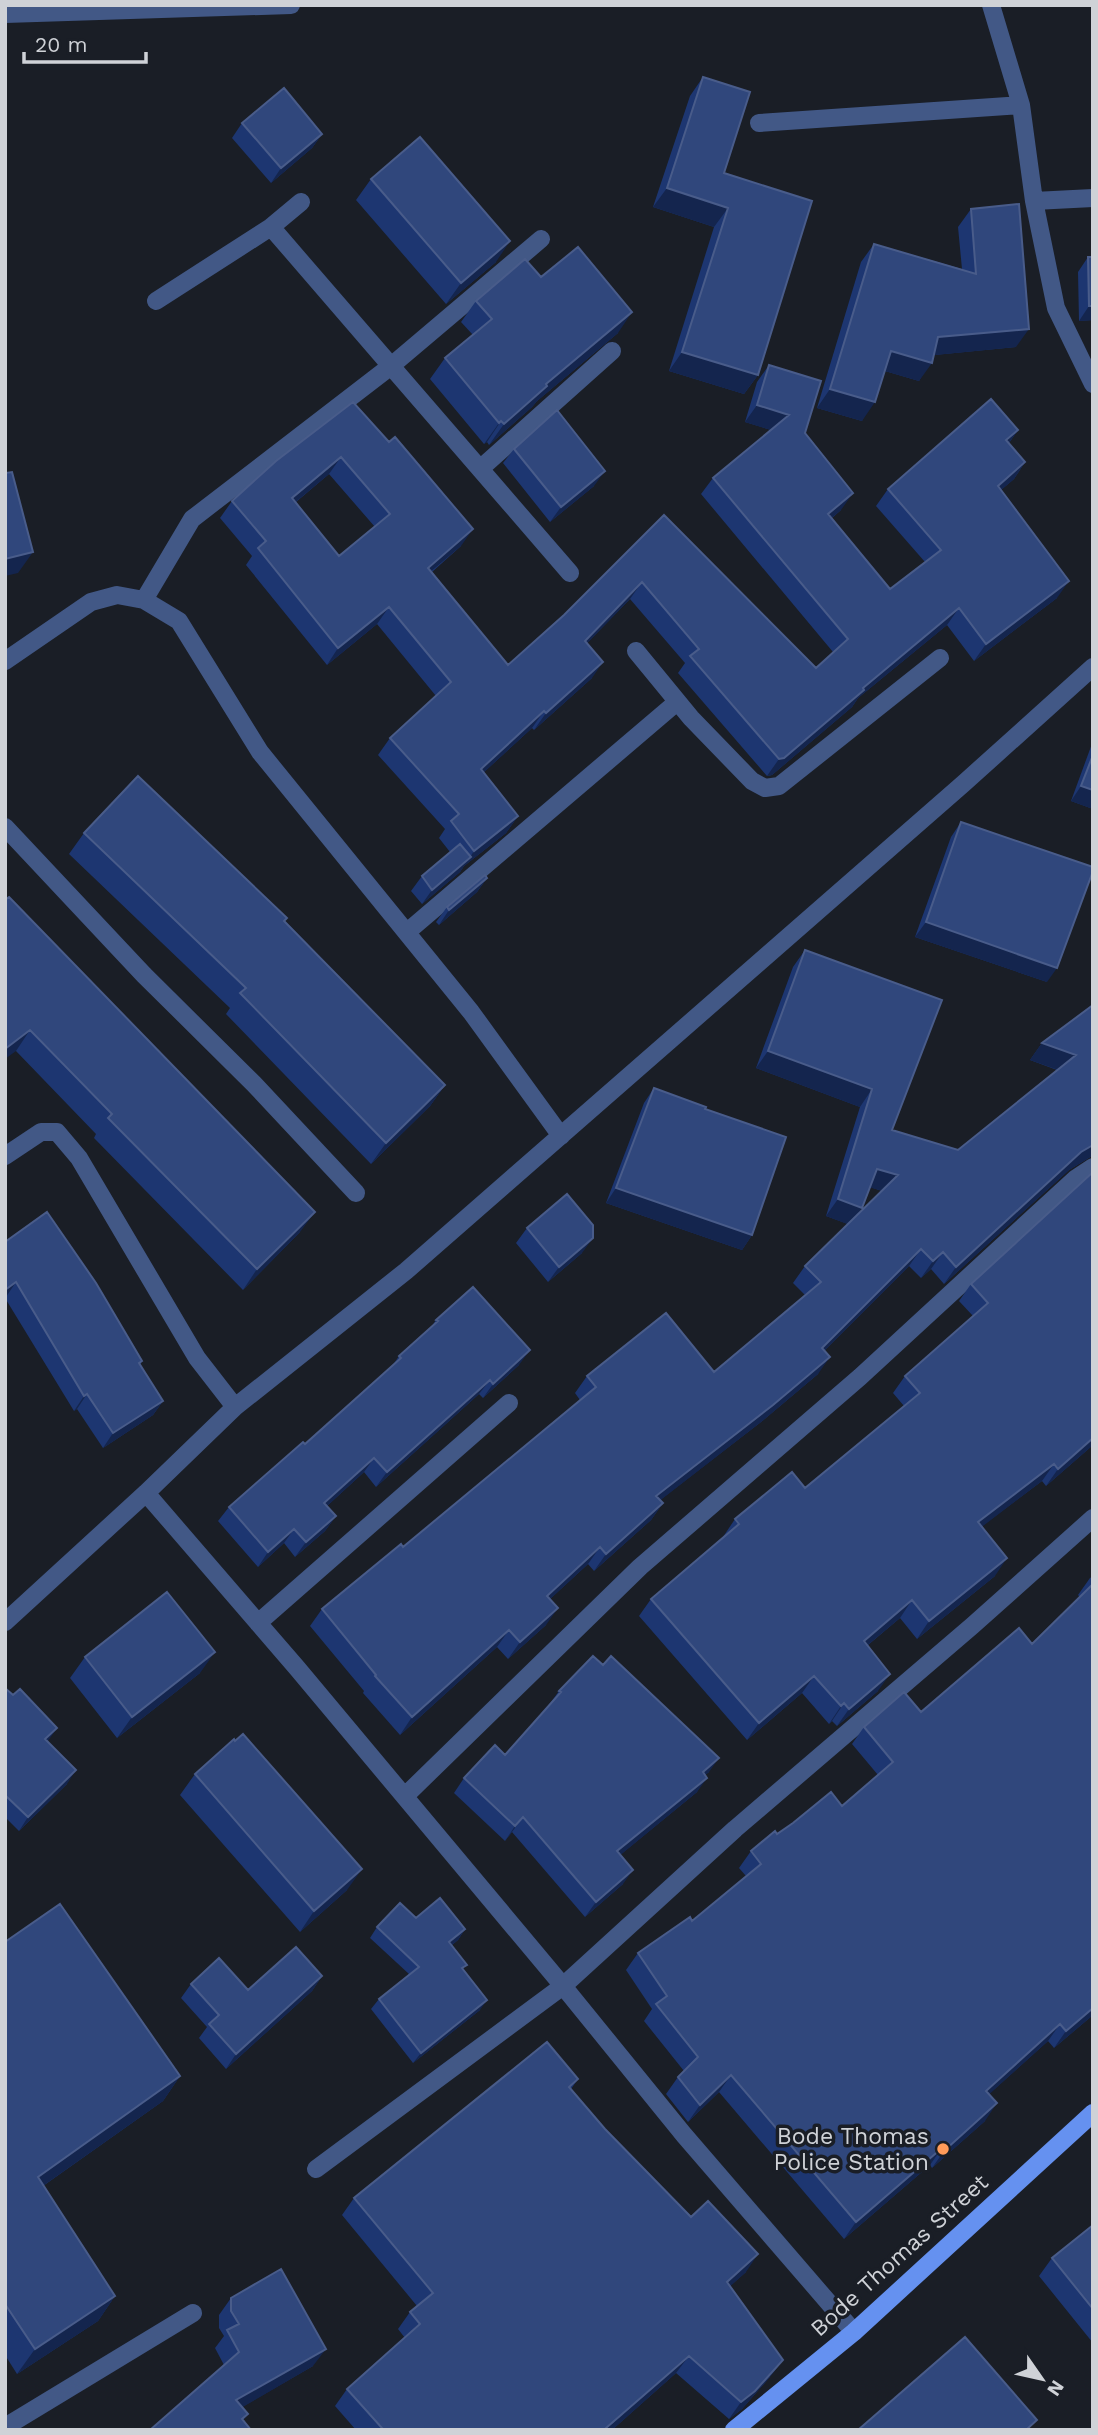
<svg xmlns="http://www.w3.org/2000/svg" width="1098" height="2435" font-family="'Work Sans',sans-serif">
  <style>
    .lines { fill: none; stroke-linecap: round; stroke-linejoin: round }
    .minor { stroke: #425886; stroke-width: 18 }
    .major { stroke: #6591f0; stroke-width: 18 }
    .wall { fill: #1d3671; fill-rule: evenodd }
    .shaded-wall { fill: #14254e }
    .building { fill: #30477c; stroke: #495c8a; stroke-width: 2; fill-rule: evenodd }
    .poi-dot { fill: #ff9b5a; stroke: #1a1e26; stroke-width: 2.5 }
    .labels { text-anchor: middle; stroke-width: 7; stroke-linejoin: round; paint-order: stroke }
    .poi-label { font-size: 23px; fill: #cfd2d7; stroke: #1a1e26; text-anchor: end }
    .street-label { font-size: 23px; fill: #cfd2d7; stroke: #1a1e26 }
  </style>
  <rect width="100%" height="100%" fill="#1a1e26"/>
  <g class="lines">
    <path class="minor" d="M991,5L1021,105L1034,201L1056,308L1093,384
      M5,14L291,5
      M759,123L1021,105
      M1034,201L1093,198
      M541,239L391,366L570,573
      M156,301L271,227
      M480,469L612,351
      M144,600L192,519L391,366L271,227L301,202
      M636,651L691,718L752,781L765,788L779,786L940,658
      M5,661L91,602L117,595L144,600L179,621L260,752L471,1012L561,1136
      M5,827L144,975L254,1084L356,1193
      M407,932L677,702
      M5,1156L41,1132H57L79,1158L197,1358L235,1407
      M146,1493L297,1668L563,1986L684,2135L854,2332
      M5,1622L146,1493L235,1407L406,1271L963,784L1093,667
      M258,1623L509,1403
      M405,1796L640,1567L860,1377L1075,1179L1093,1167
      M316,2169L563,1986L735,1829L972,1626L1093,1518
      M5,2427L193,2313"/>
    <path class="major" d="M734,2430L854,2332L1093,2113"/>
  </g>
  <path class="wall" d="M703,77L724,173L758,375L744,394L669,371L714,227L653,207L690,96Z
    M242,123L322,134L312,148L271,183L232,138Z
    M371,179L496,262L446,304L356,200Z
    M971,209L1016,347L934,355L919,381L885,371L862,421L817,408L861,262L874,244L962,269L958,227Z
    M1088,257L1093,320L1079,321L1078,272Z
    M541,277L618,333L537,401L532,407L489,445L487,442L484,444L430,379L445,358L473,335L461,322L476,301Z
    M769,365L805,433L841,510L832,518L890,589L925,562L876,506L888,489L1018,430L1009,443L1025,462L1014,479L1001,490L1057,598L974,661L947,625L858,698L852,707L772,775L767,776L678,673L685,663L630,599L587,643L592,678L534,730L532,728L483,773L518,816L506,833L464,866L460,872L422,904L411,891L422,876L450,852L439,838L445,829L378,755L390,738L436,696L377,624L327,665L246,565L252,556L220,518L232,501L353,402L461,546L432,572L508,665L564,615L664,515L816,668L833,652L701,494L713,478L771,430L745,422L757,382ZM329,474L375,527L339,556L296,502Z
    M514,449L594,486L550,522L503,463Z
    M1093,741V809L1071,801Z
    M961,822L1047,982L915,937L951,837Z
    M84,833L285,921L445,1085L430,1106L371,1164L226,1014L230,1008L69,854Z
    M487,878L477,892L439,925L436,922L447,907Z
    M5,900L300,1232L243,1290L94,1138L96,1134L16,1051Z
    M805,950L892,1130L958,1150L1057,1070L1030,1060L1042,1043L1093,1005V1156H1092L1069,1170L944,1284L931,1269L921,1278L909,1266L825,1350L818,1374L761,1422L660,1500L663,1503L651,1520L594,1571L588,1564L550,1599L546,1625L508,1659L497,1647L400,1735L363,1693L364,1691L310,1626L322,1609L403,1547L580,1400L575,1393L587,1376L714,1372L805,1295L793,1283L805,1266L848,1224L826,1216L860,1107L756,1068L793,967ZM870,1187L882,1191L857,1215Z
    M654,1088L705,1109L752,1235L742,1250L606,1203L644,1103Z
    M1093,1172V1445L1046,1486L1042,1481L982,1526L995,1576L917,1639L900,1618L868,1645L878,1691L837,1726L832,1721L829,1724L802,1693L747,1740L639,1616L651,1599L723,1537L735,1519L805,1488L904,1406L893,1393L905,1376L973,1316L959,1301L971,1284Z
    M527,1228L582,1253L548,1282L516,1243Z
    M5,1242L142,1361L140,1365L163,1401L153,1415L103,1448L77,1409L74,1411L5,1298Z
    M436,1320L519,1365L483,1398L479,1394L376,1487L364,1472L327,1506L336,1516L325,1531L295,1557L284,1543L258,1567L218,1521L229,1507L305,1444L393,1365L399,1356L430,1329Z
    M1093,1576V2015L1054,2048L1048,2041L989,2094L985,2121L932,2168L930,2165L844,2239L719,2092L688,2122L666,2094L678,2077L684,2071L644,2021L652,2009L626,1970L638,1953L692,1921L746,1876L739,1868L751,1851L777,1834L842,1806L878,1775L852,1744L864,1727L921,1712L1032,1644L1080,1597L1078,1595L1090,1578Z
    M85,1657L200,1673L117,1738L70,1678Z
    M5,1688L48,1741L67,1784L19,1831L5,1817Z
    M559,1691L709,1772L705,1775L697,1792L620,1855L623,1884L585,1917L512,1832L505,1841L454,1793L464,1778L505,1755L549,1705Z
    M195,1774L347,1890L300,1932L180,1795Z
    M416,1918L465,1929L458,1940L452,1945L464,1970L480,2010L413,2063L371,2009L379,1999L409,1974L370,1938L377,1927Z
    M5,1942L180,2076L163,2101L43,2186L115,2296L98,2321L17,2374L5,2355Z
    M322,1976L312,1991L226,2069L199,2038L207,2027L181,1998L191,1984L248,1990Z
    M578,2079L571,2089L605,2129L746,2272L730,2286L770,2377L742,2409L729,2419L676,2373L612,2430H356L335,2406L347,2389L405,2338L398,2329L410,2312L417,2306L342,2215L354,2198Z
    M1093,2225V2343L1039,2276L1052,2258Z
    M231,2298L313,2366L242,2407L248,2414L243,2420L150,2430L224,2365L215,2348L224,2336L219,2328V2315Z"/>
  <path class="shaded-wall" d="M322,134L312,148L271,183L281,168Z
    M667,188L728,208L714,227L653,207Z
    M510,241L496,262L446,304L461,283Z
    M1089,306H1093V320L1079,321Z
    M632,312L618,333L537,401L532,407L489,445L504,424L546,384Z
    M1029,329L1016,347L925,356L938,337Z
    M891,351L932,363L919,381L878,369Z
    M682,352L758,375L744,394L669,371Z
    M830,389L875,402L862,421L817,408Z
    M757,405L789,415L777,432L745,422Z
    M501,421L487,442L484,444L499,423Z
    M1018,430L1006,447V440Z
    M341,457L329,474L280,515L292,498Z
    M1025,462L1014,479L986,503L998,486Z
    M605,471L594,486L550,522L561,507Z
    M853,493L841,510L816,531L828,514Z
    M473,529L461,546L416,584L428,568Z
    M33,552L18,573L5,576V559Z
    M1069,581L1057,598L974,661L986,644Z
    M642,582L630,599L573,658L585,641Z
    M389,607L377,624L327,665L338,648Z
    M959,608L947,625L858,698L852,707L772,775L767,776L779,759Z
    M603,662L592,678L534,730L546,713Z
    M544,711L532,728L469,786L481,769Z
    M1081,786L1093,790V809L1071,801Z
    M518,816L506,833L464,866L460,872L422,904L432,890L469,859L474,851Z
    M487,878L477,892L439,925L449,910Z
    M926,922L1057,968L1047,982L915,937Z
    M30,1030L16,1051L5,1059V1049Z
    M1042,1043L1076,1055L1064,1072L1030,1060Z
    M768,1051L872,1089L860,1107L756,1068Z
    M445,1085L430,1106L371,1164L386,1143Z
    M1093,1145V1156H1092L1069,1170L944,1284L956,1267L1081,1152Z
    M877,1169L898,1175L886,1192L865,1186Z
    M616,1188L752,1235L742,1250L606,1203Z
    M838,1199L862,1208L850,1225L826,1216Z
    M315,1212L300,1232L243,1290L257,1269Z
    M593,1238L582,1253L548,1282L559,1267Z
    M921,1249L909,1266L810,1365L822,1348Z
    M943,1252L931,1269L921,1278L933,1261Z
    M16,1282L6,1297L5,1298V1290Z
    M530,1350L519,1365L483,1398L493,1384Z
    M830,1357L818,1374L761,1422L644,1513L656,1496Z
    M490,1380L479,1394L376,1487L387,1472Z
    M87,1394L77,1409L74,1411L84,1396Z
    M163,1401L153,1415L103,1448L113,1433Z
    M1093,1438V1445L1046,1486L1058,1469Z
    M374,1458L364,1472L314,1518L324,1503Z
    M1054,1464L1042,1481L966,1539L978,1522Z
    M663,1503L651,1520L594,1571L606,1554Z
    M336,1516L325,1531L295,1557L306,1542Z
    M294,1529L284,1543L258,1567L268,1552Z
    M600,1547L588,1564L535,1613L547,1596Z
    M1007,1558L995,1576L917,1639L929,1621Z
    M912,1600L900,1618L852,1658L864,1641Z
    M558,1608L546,1625L508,1659L520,1642Z
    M509,1630L497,1647L400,1735L412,1717Z
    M215,1652L200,1673L117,1738L132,1717Z
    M890,1674L878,1691L837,1726L849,1709Z
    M814,1676L802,1693L747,1740L759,1723Z
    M844,1703L832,1721L829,1724L841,1706Z
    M57,1728L48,1741L45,1739Z
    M719,1758L709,1772L692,1786L703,1772Z
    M76,1770L67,1784L19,1831L28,1817Z
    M707,1778L697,1792L607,1866L617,1851Z
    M523,1817L512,1832L505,1841L515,1826Z
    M362,1869L347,1890L300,1932L314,1911Z
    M633,1870L623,1884L585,1917L596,1902Z
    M465,1929L458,1940L442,1953L449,1942Z
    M322,1976L312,1991L226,2069L236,2054Z
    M487,2000L480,2010L413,2063L421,2053Z
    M1093,2008V2015L1054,2048L1066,2031Z
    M1060,2024L1048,2041L974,2108L986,2091Z
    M731,2075L719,2092L688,2122L700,2105Z
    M180,2076L163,2101L20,2202L38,2177Z
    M997,2103L985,2121L932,2168L944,2151Z
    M942,2148L930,2165L844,2239L856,2222Z
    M758,2254L746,2272L715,2300L727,2282Z
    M115,2296L98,2321L17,2374L35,2349Z
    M326,2349L313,2366L224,2418L236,2400Z
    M689,2356L676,2373L612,2430H605Z
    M783,2360L770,2377L742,2409L729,2419L741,2402Z"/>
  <path class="building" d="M703,77L750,92L724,173L812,201L758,375L682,352L728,208L667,188Z
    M284,88L322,134L281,168L242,123Z
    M420,137L510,241L461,283L371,179Z
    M1019,204L1029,329L938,337L932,363L891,351L875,402L830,389L874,244L976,274L971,209Z
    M578,247L632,312L546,384L547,386L504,424L501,421L499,423L445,358L492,319L476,301L525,259L541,277Z
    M1088,257H1093V306H1089Z
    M769,365L821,381L805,433L853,493L828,514L890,589L941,550L888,489L991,399L1018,430L1006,440L1025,462L998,486L1069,581L986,644L959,608L863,688L864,690L784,758L779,759L690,656L699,649L642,582L585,641L603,662L546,713L544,711L481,769L518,816L474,851L451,821L459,814L390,738L451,682L389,607L338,648L258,548L266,541L232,501L276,461L353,402L389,442L395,437L473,529L428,568L508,665L564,615L664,515L816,668L848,639L713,478L789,415L757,405ZM341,457L390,514L339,556L292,498Z
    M557,410L605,471L561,507L514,449Z
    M12,472L33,552L5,559V473Z
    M1093,755V790L1081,786Z
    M138,776L287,918L284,921L445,1085L386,1143L240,993L246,988L84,833Z
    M961,822L1093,867V871L1057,968L926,922Z
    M460,844L471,857L432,890L422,876Z
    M485,875L487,878L449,910L447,907Z
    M9,897L315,1212L257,1269L108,1118L112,1114L30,1030L5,1049V900Z
    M805,950L942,1000L892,1130L958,1150L1076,1055L1042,1043L1093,1005V1145L1081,1152L956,1267L943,1252L933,1261L921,1249L822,1348L830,1357L773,1405L656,1496L663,1503L606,1554L600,1547L547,1596L558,1608L520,1642L509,1630L412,1717L375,1676L376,1675L322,1609L401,1544L403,1547L596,1387L587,1376L666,1313L714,1372L821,1282L805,1266L898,1175L877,1169L862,1208L838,1199L872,1089L768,1051Z
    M654,1088L706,1107L705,1109L786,1137L752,1235L616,1188Z
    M1093,1172V1438L1058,1469L1054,1464L978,1522L1007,1558L929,1621L912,1600L864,1641L890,1674L849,1709L844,1703L841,1706L814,1676L759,1723L651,1599L739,1524L735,1519L792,1472L805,1488L920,1393L905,1376L988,1303L971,1284Z
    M567,1194L593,1225V1238L559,1267L527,1228Z
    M47,1212L96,1283L142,1361L139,1363L163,1401L113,1433L87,1394L84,1396L16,1282L5,1290V1242Z
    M473,1287L530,1350L493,1384L490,1380L387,1472L374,1458L324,1503L336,1516L306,1542L294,1529L268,1552L229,1507L303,1442L305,1444L401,1358L399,1356L438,1321L436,1320Z
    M1093,1584V2008L1066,2031L1060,2024L986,2091L997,2103L944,2151L942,2148L856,2222L731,2075L700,2105L678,2077L698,2057L656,2004L667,1996L638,1953L690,1917L692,1921L761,1864L751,1851L775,1831L777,1834L793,1823L831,1792L842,1806L893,1762L864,1727L904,1692L921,1712L1019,1628L1032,1644Z
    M167,1592L215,1652L132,1717L85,1657Z
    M593,1656L603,1665L611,1656L719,1758L703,1772L707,1778L617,1851L633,1870L596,1902L523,1817L515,1826L464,1778L495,1745L505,1755L561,1692L559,1691Z
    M5,1688L13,1695L20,1689L57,1728L45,1739L76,1770L28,1817L5,1795Z
    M243,1734L362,1869L314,1911L195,1774L234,1739L235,1741Z
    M440,1898L465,1929L449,1942L467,1965L462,1968L487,2000L421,2053L379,1999L419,1967L377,1927L400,1903L416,1918Z
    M60,1904L180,2076L38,2177L115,2296L35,2349L5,2304V1942Z
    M296,1947L322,1976L236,2054L209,2024L219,2015L191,1984L219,1958L248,1990Z
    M547,2042L578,2079L569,2087L605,2129L691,2217L708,2201L758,2254L727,2282L783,2360L755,2391L741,2402L689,2356L606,2428L607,2430H380L382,2428L347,2389L420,2324L410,2312L433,2293L354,2198Z
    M1093,2225V2309L1052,2258Z
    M281,2269L326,2349L236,2400L248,2414L242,2419L251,2430H150L239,2352L227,2330L239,2324L231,2311V2298Z
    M965,2337L1037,2420L1026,2430H858Z"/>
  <circle class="poi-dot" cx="943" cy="2149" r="7"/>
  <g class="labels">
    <g class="poi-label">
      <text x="929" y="2144">Bode Thomas<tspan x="929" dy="26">Police Station</tspan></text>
    </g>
    <g class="street-label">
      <text transform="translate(899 2255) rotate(-42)" y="8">Bode Thomas Street</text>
    </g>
  </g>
  <rect width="1098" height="2435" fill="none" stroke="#cfd2d7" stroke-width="14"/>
  <g transform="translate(1042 2379) rotate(124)" stroke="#1a1e26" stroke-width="5" paint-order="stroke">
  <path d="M0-5L12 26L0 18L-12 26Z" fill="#cfd2d7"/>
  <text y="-10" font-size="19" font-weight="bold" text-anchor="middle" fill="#cfd2d7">N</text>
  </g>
  <path d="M24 52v10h122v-10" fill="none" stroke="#cfd2d7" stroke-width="3.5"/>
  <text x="35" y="52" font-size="21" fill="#cfd2d7" stroke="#1a1e26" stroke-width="5" paint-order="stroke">20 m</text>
</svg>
